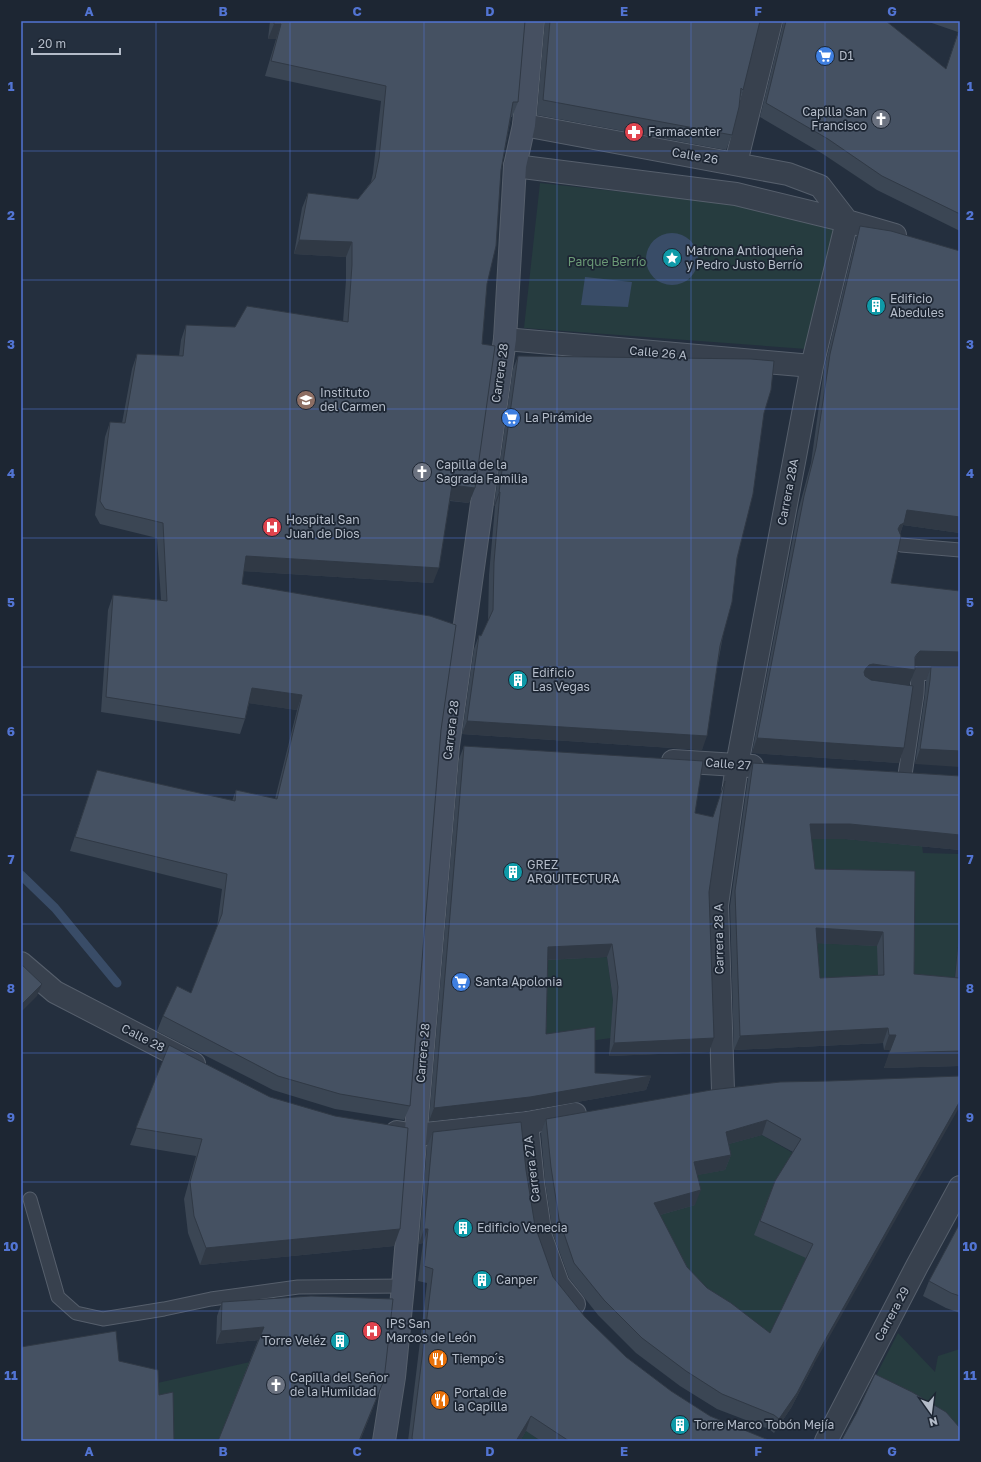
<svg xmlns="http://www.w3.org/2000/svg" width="981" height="1462" font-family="'Golos Text',sans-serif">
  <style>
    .green { fill: #263c3f }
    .water { fill: #394c67 }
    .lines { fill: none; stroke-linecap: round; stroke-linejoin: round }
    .stream { stroke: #394c67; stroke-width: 9 }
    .lane-casing { stroke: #565f6c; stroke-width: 15 }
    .street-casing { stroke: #565f6c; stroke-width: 24 }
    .secondary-casing { stroke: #565f6c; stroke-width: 24 }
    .lane { stroke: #38414e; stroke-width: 13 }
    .street { stroke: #38414e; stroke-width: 22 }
    .secondary { stroke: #465061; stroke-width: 22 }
    .wall { fill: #3b4654; fill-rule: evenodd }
    .shaded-wall { fill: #303945 }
    .building { fill: #455162; stroke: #303945; fill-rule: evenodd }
    .grid { fill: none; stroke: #5274d3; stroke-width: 1; stroke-opacity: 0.55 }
    .labels { text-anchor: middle; stroke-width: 3.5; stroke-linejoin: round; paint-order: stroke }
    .poi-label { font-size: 12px; fill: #b4bcc9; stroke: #1d2633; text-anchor: start }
    .street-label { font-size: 12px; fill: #b4bcc9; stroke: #1d2633 }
    .park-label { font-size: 12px; fill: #6b9a76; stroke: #1d2633 }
    .neatline { fill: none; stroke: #5274d3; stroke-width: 1.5 }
    .grid-label { font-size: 13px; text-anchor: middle; font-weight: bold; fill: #5274d3 }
  </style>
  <rect width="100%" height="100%" fill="#242f3e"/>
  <path class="green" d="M540,183L726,203L840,224L806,349L524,328Z
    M804,839H845L889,843L922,845L923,853L960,854V929L953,993H813L809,884Z
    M607,957L613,1000L611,1038L540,1048L543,960Z
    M762,1135L793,1153L810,1259L745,1382L636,1221L688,1177L721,1146Z
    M898,1333L935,1372L938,1356L960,1349V1441L869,1389Z
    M250,1362L218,1441H159L154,1408L153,1384Z
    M526,1431L541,1441H520Z"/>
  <path class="water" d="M646 259a26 26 0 1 1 52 0a26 26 0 1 1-52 0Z
    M585,277L632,282L628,307L581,305Z"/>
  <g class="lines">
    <path class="stream" d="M21,875L55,908L117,983"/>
    <defs>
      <path id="lane" d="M901,545L960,550
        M905,775L917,694L918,673L960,675
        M30,1199L58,1297L76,1313L103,1319L164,1309L211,1299L298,1287L403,1286"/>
      <path id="street" d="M524,125L788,174L820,186L847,221
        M736,163L771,21
        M515,166L736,194L847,221L895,235
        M505,339L812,366
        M673,761L752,766
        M21,963L55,992L194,1064
        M723,1090L717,905L737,765L812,366L847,221
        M527,1123L533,1183L541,1237L558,1284L574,1304
        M397,1132L416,1135L527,1123L575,1114
        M826,1441L917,1266L960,1187"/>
      <path id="secondary" d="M384,1441L394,1377L403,1286L448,746L505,339L515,166L524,125L533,21"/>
    </defs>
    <use href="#lane" class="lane-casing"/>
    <use href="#street" class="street-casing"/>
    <use href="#secondary" class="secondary-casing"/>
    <use href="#lane" class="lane"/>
    <use href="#street" class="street"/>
    <use href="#secondary" class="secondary"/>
  </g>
  <path class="wall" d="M270,21H525L518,102L512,117H511L501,170L487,284L482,344L475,488L469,503L450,501L433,583L244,571L242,584L441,730L410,1106L404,1120L335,1109L273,1090L157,1031L163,1016L191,993L217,927L222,889L70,851L97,770L232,801L236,790L275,799L297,710L249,703L245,719L240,734L101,712L108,610L113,595L161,600L157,538L100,524L95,515L105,437L110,422L122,423L132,369L137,354L179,356L181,340L186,325L235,327L343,322L346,280V257L294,254L302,208L308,193L358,199L371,182L373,173L381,101L265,76L276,39H268Z
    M545,21H760L743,90L740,99L732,135L726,150L537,115Z
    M783,21H886L946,69L958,32L926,21H960V231L877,190L823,154L760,117L783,24Z
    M860,226L960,251V533L903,525L900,534L891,583L960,667L915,666L909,685L870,679L899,763L752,753L798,511L811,463L824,369L855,241Z
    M518,356L764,413L702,750L462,734L474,649L479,635L481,636L488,621L489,575L495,506H494L513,369Z
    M931,667H960L915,764L925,695L926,681Z
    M464,746L695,813L713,817L725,781L709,892V1052L609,1056L613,1000L607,957L548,960L546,1034L595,1073L651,1076L646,1090L525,1111L429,1121L459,759Z
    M753,763L960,776V850L845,839H811L815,869L915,871L914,974L955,978L960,927V1066L884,1068L891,1050H884L883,1043L734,1050L730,906L748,778ZM817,943L877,946L878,975L820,978Z
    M169,1045L394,1246L200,1265L188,1233L184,1199L196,1156L130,1145Z
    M829,1081L814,1364L791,1408L774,1433L769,1429L717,1409L680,1386L636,1353L598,1315L569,1278L553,1234L545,1181L541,1133L546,1119ZM762,1135L793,1152L775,1181L754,1235L806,1258L770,1333L707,1288L687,1267L660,1215L695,1205L697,1175L725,1170L731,1155L729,1144Z
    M433,1132L526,1170L535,1226L553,1277L585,1317L626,1357L671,1391L710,1416L766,1439L773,1441H541L526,1431L520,1441H408L427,1283L418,1281L423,1243L419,1244L427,1146Z
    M960,1223V1313L946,1308L923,1296L929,1281Z
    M222,1302L384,1380L360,1441H218L258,1340L216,1344L217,1316Z"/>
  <path class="shaded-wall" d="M274,24H281L276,39H268Z
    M299,240L352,242L346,257L294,254Z
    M452,485L475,488L469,503L447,500Z
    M499,492H500L495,506H494Z
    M907,510L960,517V533L903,525L899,537L898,529Z
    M246,556L439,568L433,583L240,571Z
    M920,651L960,652V667L915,666L912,668L917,654Z
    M873,664L915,670L909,685L868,679L860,682L866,668L869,665Z
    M252,688L302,695L297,710L247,703Z
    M467,721L707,736L702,750L462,734Z
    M757,738L904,748L899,763L752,753Z
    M920,749L960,751V767L915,764Z
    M810,824H850L960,835V850L845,839H804Z
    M816,928L883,932L877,946L810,943Z
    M612,944L607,957L543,960L548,947Z
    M42,984L37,996L21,1012V1005Z
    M888,1028L883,1043L734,1050L740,1036Z
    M889,1035H896L891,1050H884Z
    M714,1038L709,1052L609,1056L614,1043Z
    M960,1051V1066L884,1068L889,1053Z
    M651,1076L646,1090L525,1111L429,1121L434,1108Z
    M960,1101V1106L814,1364L791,1408L774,1433L779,1419L820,1349Z
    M767,1120L762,1135L721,1146L726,1132Z
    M731,1155L725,1170L688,1177L694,1162Z
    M701,1190L695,1205L649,1218L654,1203Z
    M400,1229L394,1246L200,1265L206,1248Z
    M424,1229H428L423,1243L419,1244Z
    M264,1327L259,1340L216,1344L221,1331Z
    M384,1380L360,1441H359Z
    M531,1416L526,1431L520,1441H516Z"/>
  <path class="building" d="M274,21H525L518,102H513L501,170L496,246L487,284L482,344L495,346L475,488L452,485L439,568L246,556L242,584L430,616L456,625L441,730L410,1106L340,1094L278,1076L163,1016L177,986L191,993L222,914L227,874L75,837L97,770L235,801L236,790L277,799L302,695L252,688L245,719L106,697L113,595L167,601L163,523L105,509L100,501L110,422L125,423L137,354L183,356L186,325L235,327L247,306L348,322L352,265V242L299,240L308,193L358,199L375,178L379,158L386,86L271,61L281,24H274Z
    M550,21H760L743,90L741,88L739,107L732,135L543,100Z
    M786,21H886L946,69L960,27V214L882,176L828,139L766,103Z
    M860,226L891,231L960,251V517L907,510L904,523L900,525L898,529L901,536L891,583L960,591V652L920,651L917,654L915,657V670L873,664L869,665L866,668L864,672L865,676L871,680L913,686L904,748L757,738L804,496L816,448L830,354Z
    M518,356L751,359L774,361L771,390L764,413L753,494L737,558L732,602L720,646L707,736L467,721L479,635L481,636L493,610L494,562L500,492H499Z
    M931,667H960V751L920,749L930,680Z
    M464,746L703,761L695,813L713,817L725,781L709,892L714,1038L614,1043L618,987L612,944L548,947L546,1034L595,1027V1073L651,1076L530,1097L434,1108Z
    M753,763L960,776V835L850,824H810L815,869L915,871L914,974L959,978L960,965V1051L889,1053L896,1035H889L888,1028L740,1036L735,891ZM816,928L883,932L884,975L820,978Z
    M21,964L42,984L21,1005Z
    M169,1045L270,1097L335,1116L408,1128L400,1229L206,1248L194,1216L190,1182L202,1139L136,1128Z
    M960,1076V1101L820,1349L797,1393L779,1419L774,1415L722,1394L686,1371L642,1338L604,1300L574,1263L559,1219L551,1167L546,1119L711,1090L780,1082L829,1081ZM767,1120L801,1139L775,1181L760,1221L813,1244L770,1333L731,1303L707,1288L687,1267L654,1203L701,1190L694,1162L731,1155L726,1132Z
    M521,1122L526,1170L535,1226L553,1277L585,1317L626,1357L671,1391L710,1416L766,1439L773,1441H569L531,1416L516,1441H413L412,1438L433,1269L424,1266L428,1229H424L433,1132Z
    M960,1223V1296L951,1293L929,1281Z
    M311,1296L393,1299L384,1380L359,1441H218L264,1327L221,1331L222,1302Z
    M116,1331L119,1361L158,1370L159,1395L173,1392L174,1441H21V1347Z
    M875,1374L912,1392L946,1412L960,1428V1441H841L856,1414Z"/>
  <path class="grid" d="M156,21V1441M290,21V1441M424,21V1441M557,21V1441M691,21V1441M825,21V1441M21,151H960M21,280H960M21,409H960M21,538H960M21,667H960M21,795H960M21,924H960M21,1053H960M21,1182H960M21,1311H960"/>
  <defs>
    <symbol id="supermarket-disc" viewBox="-11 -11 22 22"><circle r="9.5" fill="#3f7fe0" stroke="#1d2633"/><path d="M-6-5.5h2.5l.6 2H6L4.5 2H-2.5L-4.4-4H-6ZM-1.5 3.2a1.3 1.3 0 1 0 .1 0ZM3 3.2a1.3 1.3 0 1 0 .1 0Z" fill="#fff"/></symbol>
    <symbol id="church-disc" viewBox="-11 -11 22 22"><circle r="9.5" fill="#6b7280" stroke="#1d2633"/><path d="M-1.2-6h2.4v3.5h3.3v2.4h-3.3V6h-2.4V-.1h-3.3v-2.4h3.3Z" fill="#fff"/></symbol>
    <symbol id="pharmacy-disc" viewBox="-11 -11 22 22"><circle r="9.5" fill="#e0444e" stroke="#1d2633"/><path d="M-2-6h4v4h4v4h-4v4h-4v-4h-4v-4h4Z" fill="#fff"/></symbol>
    <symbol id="sight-disc" viewBox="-11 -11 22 22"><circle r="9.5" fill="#0f9aa8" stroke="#1d2633"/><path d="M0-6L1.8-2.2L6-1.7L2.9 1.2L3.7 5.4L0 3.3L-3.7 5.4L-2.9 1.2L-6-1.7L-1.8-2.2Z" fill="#fff"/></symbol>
    <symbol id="building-disc" viewBox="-11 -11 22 22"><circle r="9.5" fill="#0f9aa8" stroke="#1d2633"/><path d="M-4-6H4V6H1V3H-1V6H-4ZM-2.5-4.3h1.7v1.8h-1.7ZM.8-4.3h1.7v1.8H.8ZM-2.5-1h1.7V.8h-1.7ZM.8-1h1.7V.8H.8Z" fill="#fff"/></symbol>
    <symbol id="school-disc" viewBox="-11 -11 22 22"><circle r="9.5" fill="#8d6e63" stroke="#1d2633"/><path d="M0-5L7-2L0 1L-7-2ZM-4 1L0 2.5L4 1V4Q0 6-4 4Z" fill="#fff"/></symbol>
    <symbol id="hospital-disc" viewBox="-11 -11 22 22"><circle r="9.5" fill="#e0444e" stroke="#1d2633"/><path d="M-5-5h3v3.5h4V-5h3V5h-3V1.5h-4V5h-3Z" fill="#fff"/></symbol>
    <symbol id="restaurant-disc" viewBox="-11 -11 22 22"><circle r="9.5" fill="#e8710a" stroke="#1d2633"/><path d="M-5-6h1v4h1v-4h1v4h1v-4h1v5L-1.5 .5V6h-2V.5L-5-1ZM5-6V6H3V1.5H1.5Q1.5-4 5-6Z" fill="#fff"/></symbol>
  </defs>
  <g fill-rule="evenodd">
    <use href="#supermarket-disc" x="814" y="45" width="22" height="22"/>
    <use href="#church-disc" x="870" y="108" width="22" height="22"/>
    <use href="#pharmacy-disc" x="623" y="121" width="22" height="22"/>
    <use href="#sight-disc" x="661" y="247" width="22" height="22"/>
    <use href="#building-disc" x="865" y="295" width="22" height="22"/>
    <use href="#school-disc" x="295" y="389" width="22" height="22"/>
    <use href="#supermarket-disc" x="500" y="407" width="22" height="22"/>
    <use href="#church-disc" x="411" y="461" width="22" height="22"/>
    <use href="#hospital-disc" x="261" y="516" width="22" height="22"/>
    <use href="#building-disc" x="507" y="669" width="22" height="22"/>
    <use href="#building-disc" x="502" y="861" width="22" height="22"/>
    <use href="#supermarket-disc" x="450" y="971" width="22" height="22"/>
    <use href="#building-disc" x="452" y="1217" width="22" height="22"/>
    <use href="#building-disc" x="471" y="1269" width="22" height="22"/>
    <use href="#hospital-disc" x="361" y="1320" width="22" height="22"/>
    <use href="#building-disc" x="329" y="1330" width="22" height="22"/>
    <use href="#restaurant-disc" x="427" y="1348" width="22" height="22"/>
    <use href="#church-disc" x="265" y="1374" width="22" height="22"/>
    <use href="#restaurant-disc" x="429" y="1389" width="22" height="22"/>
    <use href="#building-disc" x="669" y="1414" width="22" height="22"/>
  </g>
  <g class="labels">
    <g class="poi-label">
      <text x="839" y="60">D1</text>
      <text x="867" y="116" text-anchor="end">Capilla San<tspan x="867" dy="14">Francisco</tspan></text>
      <text x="648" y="136">Farmacenter</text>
      <text x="686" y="255">Matrona Antioqueña<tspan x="686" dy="14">y Pedro Justo Berrío</tspan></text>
      <text x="890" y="303">Edificio<tspan x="890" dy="14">Abedules</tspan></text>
      <text x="320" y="397">Instituto<tspan x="320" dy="14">del Carmen</tspan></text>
      <text x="525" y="422">La Pirámide</text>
      <text x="436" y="469">Capilla de la<tspan x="436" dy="14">Sagrada Familia</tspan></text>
      <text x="286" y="524">Hospital San<tspan x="286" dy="14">Juan de Dios</tspan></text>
      <text x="532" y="677">Edificio<tspan x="532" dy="14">Las Vegas</tspan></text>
      <text x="527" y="869">GREZ<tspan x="527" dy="14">ARQUITECTURA</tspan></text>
      <text x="475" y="986">Santa Apolonia</text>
      <text x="477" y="1232">Edificio Venecia</text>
      <text x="496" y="1284">Canper</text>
      <text x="386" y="1328">IPS San<tspan x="386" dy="14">Marcos de León</tspan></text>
      <text x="326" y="1345" text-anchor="end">Torre Veléz</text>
      <text x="452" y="1363">Tiempo´s</text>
      <text x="290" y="1382">Capilla del Señor<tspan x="290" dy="14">de la Humildad</tspan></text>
      <text x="454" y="1397">Portal de<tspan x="454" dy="14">la Capilla</tspan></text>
      <text x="694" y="1429">Torre Marco Tobón Mejía</text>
    </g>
    <g class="street-label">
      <text transform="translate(695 156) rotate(10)" y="4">Calle 26</text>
      <text transform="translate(658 353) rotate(5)" y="4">Calle 26 A</text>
      <text transform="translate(500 373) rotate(-82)" y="4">Carrera 28</text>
      <text transform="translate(788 492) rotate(-79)" y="4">Carrera 28A</text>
      <text transform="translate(451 730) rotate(-83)" y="4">Carrera 28</text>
      <text transform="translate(728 764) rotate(4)" y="4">Calle 27</text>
      <text transform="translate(719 939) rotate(-91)" y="4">Carrera 28 A</text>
      <text transform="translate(143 1038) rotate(27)" y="4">Calle 28</text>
      <text transform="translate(423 1053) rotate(-85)" y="4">Carrera 28</text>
      <text transform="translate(532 1169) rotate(-97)" y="4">Carrera 27A</text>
      <text transform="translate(892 1314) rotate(-62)" y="4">Carrera 29</text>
    </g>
    <g class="park-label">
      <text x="607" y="266">Parque Berrío</text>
    </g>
  </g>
  <rect width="981" height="1462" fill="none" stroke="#1d2633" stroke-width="44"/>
  <g transform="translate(931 1412) rotate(166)" stroke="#1d2633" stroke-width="3" paint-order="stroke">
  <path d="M0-3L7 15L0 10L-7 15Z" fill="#b4bcc9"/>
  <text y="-6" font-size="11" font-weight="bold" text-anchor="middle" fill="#b4bcc9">N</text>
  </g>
  <path d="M32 48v6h88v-6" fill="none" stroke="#b4bcc9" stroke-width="2"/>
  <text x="38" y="48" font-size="12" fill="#b4bcc9" stroke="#1d2633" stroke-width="3" paint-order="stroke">20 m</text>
  <rect x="22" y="22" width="937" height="1418" class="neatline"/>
  <g class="grid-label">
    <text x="89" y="16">A</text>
    <text x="223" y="16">B</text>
    <text x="357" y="16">C</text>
    <text x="490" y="16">D</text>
    <text x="624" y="16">E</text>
    <text x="758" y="16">F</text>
    <text x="892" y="16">G</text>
    <text x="11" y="91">1</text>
    <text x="970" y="91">1</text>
    <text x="11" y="220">2</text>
    <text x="970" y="220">2</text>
    <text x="11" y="349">3</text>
    <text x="970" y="349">3</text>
    <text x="11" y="478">4</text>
    <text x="970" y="478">4</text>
    <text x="11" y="607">5</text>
    <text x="970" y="607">5</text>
    <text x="11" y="736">6</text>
    <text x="970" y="736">6</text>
    <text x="11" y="864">7</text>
    <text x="970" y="864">7</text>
    <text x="11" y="993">8</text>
    <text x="970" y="993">8</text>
    <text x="11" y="1122">9</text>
    <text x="970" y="1122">9</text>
    <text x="11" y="1251">10</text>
    <text x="970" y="1251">10</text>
    <text x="11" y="1380">11</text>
    <text x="970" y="1380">11</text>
    <text x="89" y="1456">A</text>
    <text x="223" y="1456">B</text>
    <text x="357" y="1456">C</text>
    <text x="490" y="1456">D</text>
    <text x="624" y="1456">E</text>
    <text x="758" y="1456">F</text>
    <text x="892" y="1456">G</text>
  </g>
</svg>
